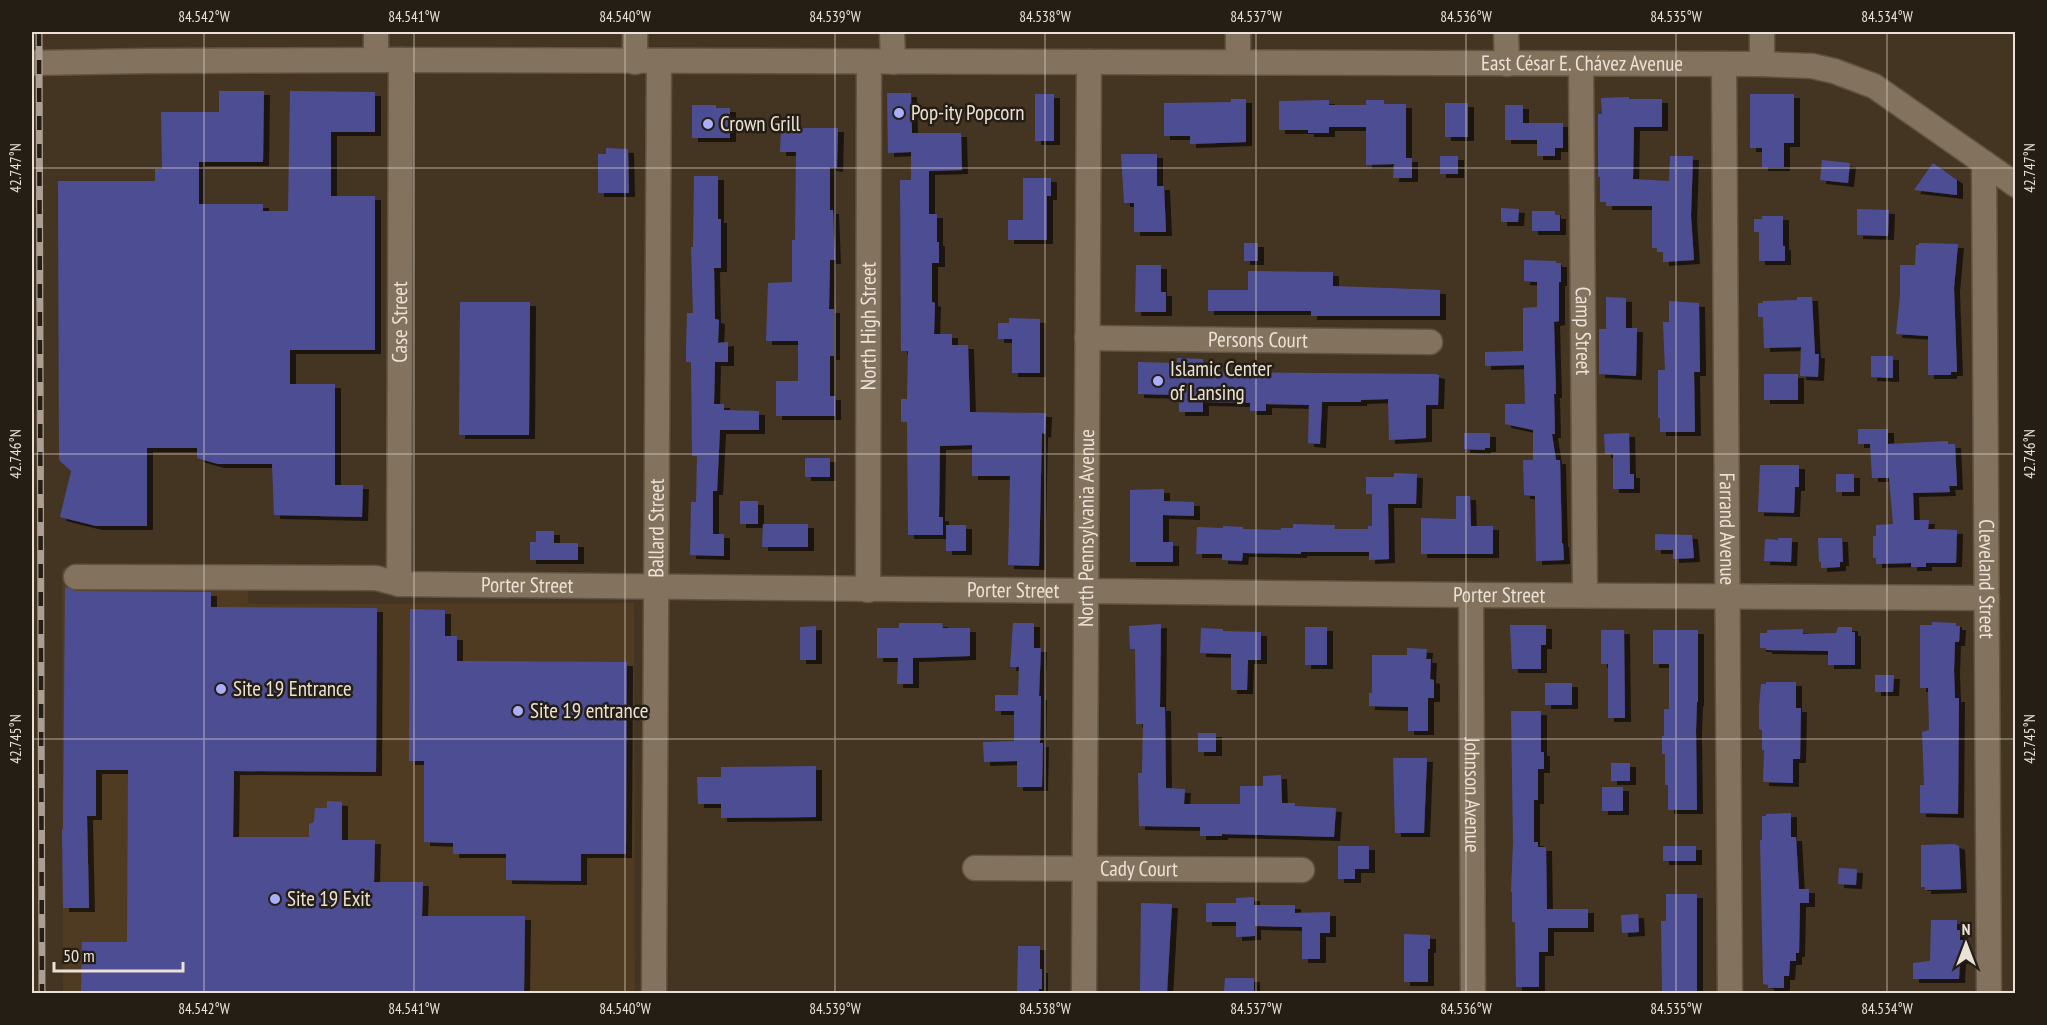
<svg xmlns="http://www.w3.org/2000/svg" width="2047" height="1025" font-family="'PT Sans Narrow',sans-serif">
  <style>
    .built { fill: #4f3b22 }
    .building { fill: #4e4e94; filter: url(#shadow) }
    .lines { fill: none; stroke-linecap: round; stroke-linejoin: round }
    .minor-casing { stroke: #605342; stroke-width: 27 }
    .minor { stroke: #83725d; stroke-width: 24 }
    .rail-casing { stroke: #ac9f92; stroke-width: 7 }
    .rail { stroke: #251e15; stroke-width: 4.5; stroke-dasharray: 14; stroke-linecap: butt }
    .ticks { fill: none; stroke: #ebe1d6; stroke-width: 1.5; stroke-opacity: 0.45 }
    .poi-dot { fill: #abaffb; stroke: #251e15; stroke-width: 2 }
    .labels { text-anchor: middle; stroke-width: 5; stroke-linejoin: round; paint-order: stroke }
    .street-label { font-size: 21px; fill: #ebe1d6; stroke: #251e15 }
    .poi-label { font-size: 21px; fill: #ebe1d6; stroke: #251e15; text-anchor: start }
    .neatline { fill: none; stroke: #ebe1d6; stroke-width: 2 }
    .ticks-label { font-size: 15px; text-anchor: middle; fill: #ebe1d6 }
  </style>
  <defs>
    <filter id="shadow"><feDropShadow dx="6" dy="4" stdDeviation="0" flood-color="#0009"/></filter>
  </defs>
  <rect width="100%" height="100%" fill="#443422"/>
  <path class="built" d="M248,566V604L634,603L635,993H63L62,567Z"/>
  <path class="building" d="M219,91H264L263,162H199V204H263V211H288L290,91L375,92V132H331V196H375V350H290V384H335V485H363L362,517L274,515L272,464H218L197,458V448H147V526H96L60,517L71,471L59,460L58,181H155V169H162L161,112H219Z
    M887,93H911L912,133H961L962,170L929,171V214H937V242H939V263H932V302L935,303L934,334H952V345H968L970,412L1046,413L1045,434L1042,433L1039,566L1008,565L1010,476H972V445L940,446L939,517H943V535H908L907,422H901V399H907L908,351H901L900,180H911V152L888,153Z
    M1035,94H1054V141H1035Z
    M1750,94H1794V143H1784V167H1762V148H1750Z
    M1629,97V99H1662V127H1634L1633,179L1669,181L1670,156H1693L1691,216L1694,260L1663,262V252H1657V248H1652V206H1606V202H1600V177H1598V114H1602L1601,98Z
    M1231,99H1246V142L1190,144V136H1164V103L1231,102Z
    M1329,100V105H1366V100H1384V104H1406V158H1412V178H1393L1394,164L1366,165V127H1329V133H1308V130H1279V101Z
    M1445,103H1468V137H1445Z
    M692,105H716V108H730V138H692Z
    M1505,105H1523V123H1563V148H1555V156H1537V140H1505Z
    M781,128H838L837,168L830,167V210H833L835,260H830L829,309H834V356H830V396H835V416H776V381H798V341H766L768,283L792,282V240H795L796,152H780Z
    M606,148L628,149L629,193H598V154H606Z
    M1121,154H1157V186H1164L1166,232H1134V203H1124Z
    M1440,156H1458V174H1440Z
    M1822,160L1850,163L1848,183L1820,180Z
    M1933,163L1957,180V195L1914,190Z
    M694,176H718V219H721V268H714L715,319L719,320L718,343L728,342V362H715L714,404H724V410L759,411V430H720L717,491H713V534H724V556L690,555L691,502H696L697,456H692L691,362H686V349L687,313H693L691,247H693Z
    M1023,178H1051V196H1047V240H1008V220H1023Z
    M1501,208L1519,209L1518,222H1501Z
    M1857,209L1889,210L1888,236L1857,235Z
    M1532,211H1555V215H1560V231H1532Z
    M1762,216H1783V246H1785V261H1759V232H1754V219H1762Z
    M1244,243H1258V261H1244Z
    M1919,243L1958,244L1954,288L1957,372H1951V375H1928V336L1896,334L1900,295V265H1915L1916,245H1919Z
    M1524,260L1556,261V263H1561V282H1559V321L1554,322L1556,394H1554L1555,434H1552L1556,460H1560L1562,543H1563L1564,560L1536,561L1535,496L1524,495L1523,460H1533V430L1505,424V404H1525L1524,365L1485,366V352L1523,351V308L1537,307V282L1524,281Z
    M1136,265H1161V292H1166V312H1135Z
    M1248,271L1333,272V286L1440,290V316H1311V311H1208V290H1248Z
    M1606,297L1626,298V328H1637L1636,376L1599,374V329H1606Z
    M1797,297H1812L1815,354H1819L1818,377L1800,376L1801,347L1764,348L1763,317H1758V303H1763V301L1797,300Z
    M1669,301L1699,303L1700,372H1694L1695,432H1660V418H1658V370H1665L1663,322H1669Z
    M460,302H530L529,435H459Z
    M1009,318L1040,319V373H1012V339H998V323H1009Z
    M1871,356H1893V378L1871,377Z
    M1177,358L1203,359V372L1435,374L1439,375L1438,405H1426V438L1389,440L1388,399L1361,400V402H1322L1320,444L1308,443L1309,405L1266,404V411H1250V403L1203,402V412H1179V395L1138,394V362L1177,363Z
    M1764,374H1798V400H1764Z
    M1858,429H1888V444L1948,441V444H1955L1957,486H1949L1950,492L1913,493L1914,520H1929L1928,529L1957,530L1956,563H1926V567H1911V563L1876,564V558H1873V536H1876V525L1893,524L1889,478H1872L1870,444H1858Z
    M1464,433H1490V448H1485V450L1464,449Z
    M1629,433L1630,474H1634V489H1613V454H1605L1604,434Z
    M805,458H830V477H805Z
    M1760,465H1799V487H1795L1794,513L1758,512Z
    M1394,473L1417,474L1416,504H1388L1389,559L1369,560V552H1301V554L1243,553L1242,561L1222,560V554H1196L1197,527L1223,528V526L1243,527V529L1281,530V528H1293V524L1335,525L1334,529H1368V526H1372V494H1366V477H1394Z
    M1836,474H1854V492H1836Z
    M1164,489V501L1194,502V516L1163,515V542H1173V562H1130V490Z
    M1456,496H1470L1471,526H1493V554H1421V518L1456,519Z
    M740,501H758V524H740Z
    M763,524H808V547H762Z
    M946,525H966V551H946Z
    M536,531H554V543H578V560H530V542H536Z
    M1655,534L1692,535L1694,558L1673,559V550H1655Z
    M1778,538H1792L1791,562L1764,561L1765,539L1778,540Z
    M1818,538H1842L1843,562H1840V567L1821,568V562H1819Z
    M65,587L76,591L211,592V607L377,608L376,772L234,771L233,837H309V824L314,822L315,808H327V801L342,802V840H375L374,882H423L422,916H525L524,993H81L82,942H127L128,770H96V816H87L89,908H63L62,829H63Z
    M410,609L445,610V636H457V661L627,662L626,854H581V881L506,880V854H453V843L424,842V761H409Z
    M1932,622L1956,623V626H1960L1959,642H1955L1954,670L1955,698H1959L1958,814L1920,813V785H1924L1922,732L1929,730L1928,688H1920V625H1932Z
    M899,623H942L943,628H970V656L913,658V684H897L898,658H877V628H899Z
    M1013,623H1034V648H1041L1039,696H1041L1040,743H1043L1042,787H1017V761L984,762L983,742L1014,741V711H995V695H1018L1019,667H1010Z
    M1161,624L1160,707H1165L1166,788L1185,789L1184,804H1240V786H1263V776L1281,775L1282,803H1295V806L1336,808L1334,837L1222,834V836H1200V827L1139,826L1138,773H1142L1143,724H1136L1135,649H1130L1129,626Z
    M1510,625H1546V645H1541V669H1512Z
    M816,626V660H800V627Z
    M1305,627H1327V665H1305Z
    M1838,627H1852V632H1855V665H1828V651L1766,650V648H1760V633H1767V630L1803,629V634L1836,633Z
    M1201,628L1223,629V631L1261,632V660H1248L1247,690H1231V654L1200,653Z
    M1601,630H1624L1625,718H1608V664H1601Z
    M1653,630H1698V702H1697L1696,730L1697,810H1668V785H1665V754H1662V736H1664V709H1669V664H1653Z
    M1407,648L1427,649L1426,659H1431L1430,679L1434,680V698H1428V731H1408V707L1369,706V693H1372V655H1407Z
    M1875,675H1894L1893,692H1875Z
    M1766,682H1796V708H1801L1800,759H1793V783L1763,782L1764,750H1762V730L1759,729V707L1761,684H1766Z
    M1545,683H1572V705H1545Z
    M1511,711H1541V752H1544V769H1538V800H1534V842H1538V847H1546L1547,909H1588V928H1548V952H1539V987H1516L1515,922H1512V892H1511L1513,842Z
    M1198,733H1216V752H1198Z
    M1393,758H1427L1424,833H1395Z
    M1611,763H1630V781H1611Z
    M816,766V817L721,818V804H698L697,777H721V767Z
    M1602,787H1623V811H1602Z
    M1791,813V837H1796L1799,889H1809V903H1800L1799,953H1796V961H1790L1789,976H1784V988H1768V985L1763,984L1760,840H1762V816H1766V814Z
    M1954,844L1959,846L1961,889L1925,890V887H1921V845Z
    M1338,846H1369V869H1355V879H1338Z
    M1663,846H1696V861H1663Z
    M1839,868L1857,869L1856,885L1838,884Z
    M1666,894H1697V992H1662L1661,921H1666Z
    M1254,897V905H1295V913L1330,912V933H1320V959H1302V927L1255,926V936L1236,937V922H1206V903H1236V898Z
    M1141,903L1172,904L1167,993L1140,991Z
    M1638,914L1639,932L1622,933L1621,915Z
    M1931,920H1957V930H1960V940H1963V960H1960L1959,979H1913V963L1930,961Z
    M1404,934L1430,935V949H1428V982H1404Z
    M1018,946H1040V969H1042V989H1039V993H1017Z
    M1225,978H1254V993H1224Z"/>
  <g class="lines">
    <defs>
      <g id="minor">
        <path d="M635,32V62"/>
        <path d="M892,32L893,62"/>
        <path d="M1238,32V62"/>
        <path d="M1506,32L1507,64"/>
        <path d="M1762,32V64"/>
        <path d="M376,60V32"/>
        <path id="s1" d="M32,63L145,61L401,60L1762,64L1812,66L1834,71L1874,86L2016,185"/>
        <path id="s2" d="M1724,64L1730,994"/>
        <path id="s3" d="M1581,65L1585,595"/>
        <path id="s4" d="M1984,163L1989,994"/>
        <path id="s5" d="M1087,338L1430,342"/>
        <path id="s6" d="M76,577L376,578L399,584L1471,595L1987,598"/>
        <path id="s7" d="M399,584L401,60"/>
        <path id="s8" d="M868,590L869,62"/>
        <path id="s9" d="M1471,595L1473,994"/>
        <path id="s10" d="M975,868L1302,870"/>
        <path id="s11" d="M654,994L659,62"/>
        <path id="s12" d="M1084,994L1089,62"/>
      </g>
    </defs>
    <use href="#minor" class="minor-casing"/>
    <use href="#minor" class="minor"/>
    <defs>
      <path id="rail" d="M39,32L42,994"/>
    </defs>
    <use href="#rail" class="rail-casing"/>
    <use href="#rail" class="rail"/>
  </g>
  <path class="ticks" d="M204,32V994M414,32V994M625,32V994M835,32V994M1045,32V994M1256,32V994M1466,32V994M1676,32V994M1887,32V994M32,168H2016M32,454H2016M32,739H2016"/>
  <g class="poi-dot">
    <circle cx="899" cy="113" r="6"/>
    <circle cx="708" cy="124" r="6"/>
    <circle cx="1158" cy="381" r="6"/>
    <circle cx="221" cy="689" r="6"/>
    <circle cx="518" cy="711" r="6"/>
    <circle cx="275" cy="899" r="6"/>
  </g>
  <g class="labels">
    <g class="street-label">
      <text dy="7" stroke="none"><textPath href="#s1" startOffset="1550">East César E. Chávez Avenue</textPath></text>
      <text dy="7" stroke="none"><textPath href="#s7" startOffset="262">Case Street</textPath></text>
      <text dy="7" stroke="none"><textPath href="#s8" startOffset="264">North High Street</textPath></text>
      <text dy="7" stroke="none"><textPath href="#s3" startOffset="266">Camp Street</textPath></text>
      <text dy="7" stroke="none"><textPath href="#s5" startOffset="171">Persons Court</textPath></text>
      <text dy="7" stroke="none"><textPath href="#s11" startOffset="466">Ballard Street</textPath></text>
      <text dy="7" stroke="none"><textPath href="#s12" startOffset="466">North Pennsylvania Avenue</textPath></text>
      <text dy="7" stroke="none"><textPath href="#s2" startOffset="465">Farrand Avenue</textPath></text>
      <text dy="7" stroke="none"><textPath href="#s4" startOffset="416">Cleveland Street</textPath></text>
      <text dy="7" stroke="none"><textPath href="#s6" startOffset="452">Porter Street</textPath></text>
      <text dy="7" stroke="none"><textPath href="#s6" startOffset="938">Porter Street</textPath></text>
      <text dy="7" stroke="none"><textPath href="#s6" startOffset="1424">Porter Street</textPath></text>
      <text dy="7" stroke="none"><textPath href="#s9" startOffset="200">Johnson Avenue</textPath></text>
      <text dy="7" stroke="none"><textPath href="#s10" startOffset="164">Cady Court</textPath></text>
    </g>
    <g class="poi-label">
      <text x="911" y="120">Pop-ity Popcorn</text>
      <text x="720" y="131">Crown Grill</text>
      <text x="1170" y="376">Islamic Center<tspan x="1170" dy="24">of Lansing</tspan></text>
      <text x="233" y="696">Site 19 Entrance</text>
      <text x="530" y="718">Site 19 entrance</text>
      <text x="287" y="906">Site 19 Exit</text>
    </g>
  </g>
  <rect width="2047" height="1025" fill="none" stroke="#251e15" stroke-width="66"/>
  <g transform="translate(1966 944)" stroke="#251e15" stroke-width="4.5" paint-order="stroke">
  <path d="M0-4.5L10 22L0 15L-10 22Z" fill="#ebe1d6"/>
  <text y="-9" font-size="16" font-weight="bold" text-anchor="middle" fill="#ebe1d6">N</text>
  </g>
  <path d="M54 962v9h129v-9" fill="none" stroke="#ebe1d6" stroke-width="3"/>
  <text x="63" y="962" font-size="18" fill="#ebe1d6" stroke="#251e15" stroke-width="4.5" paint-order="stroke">50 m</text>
  <rect x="33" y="33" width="1981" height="959" class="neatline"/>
  <g class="ticks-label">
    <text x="204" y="22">84.542°W</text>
    <text x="414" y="22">84.541°W</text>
    <text x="625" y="22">84.540°W</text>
    <text x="835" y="22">84.539°W</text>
    <text x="1045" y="22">84.538°W</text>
    <text x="1256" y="22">84.537°W</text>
    <text x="1466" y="22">84.536°W</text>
    <text x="1676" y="22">84.535°W</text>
    <text x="1887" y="22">84.534°W</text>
    <text transform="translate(16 168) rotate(-90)" y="5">42.747°N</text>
    <text transform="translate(2030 168) rotate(-90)" y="5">42.747°N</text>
    <text transform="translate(16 454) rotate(-90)" y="5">42.746°N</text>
    <text transform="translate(2030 454) rotate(-90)" y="5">42.746°N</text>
    <text transform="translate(16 739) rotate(-90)" y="5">42.745°N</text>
    <text transform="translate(2030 739) rotate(-90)" y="5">42.745°N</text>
    <text x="204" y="1014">84.542°W</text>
    <text x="414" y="1014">84.541°W</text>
    <text x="625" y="1014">84.540°W</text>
    <text x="835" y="1014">84.539°W</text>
    <text x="1045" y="1014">84.538°W</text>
    <text x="1256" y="1014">84.537°W</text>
    <text x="1466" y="1014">84.536°W</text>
    <text x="1676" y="1014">84.535°W</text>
    <text x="1887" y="1014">84.534°W</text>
  </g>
</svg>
